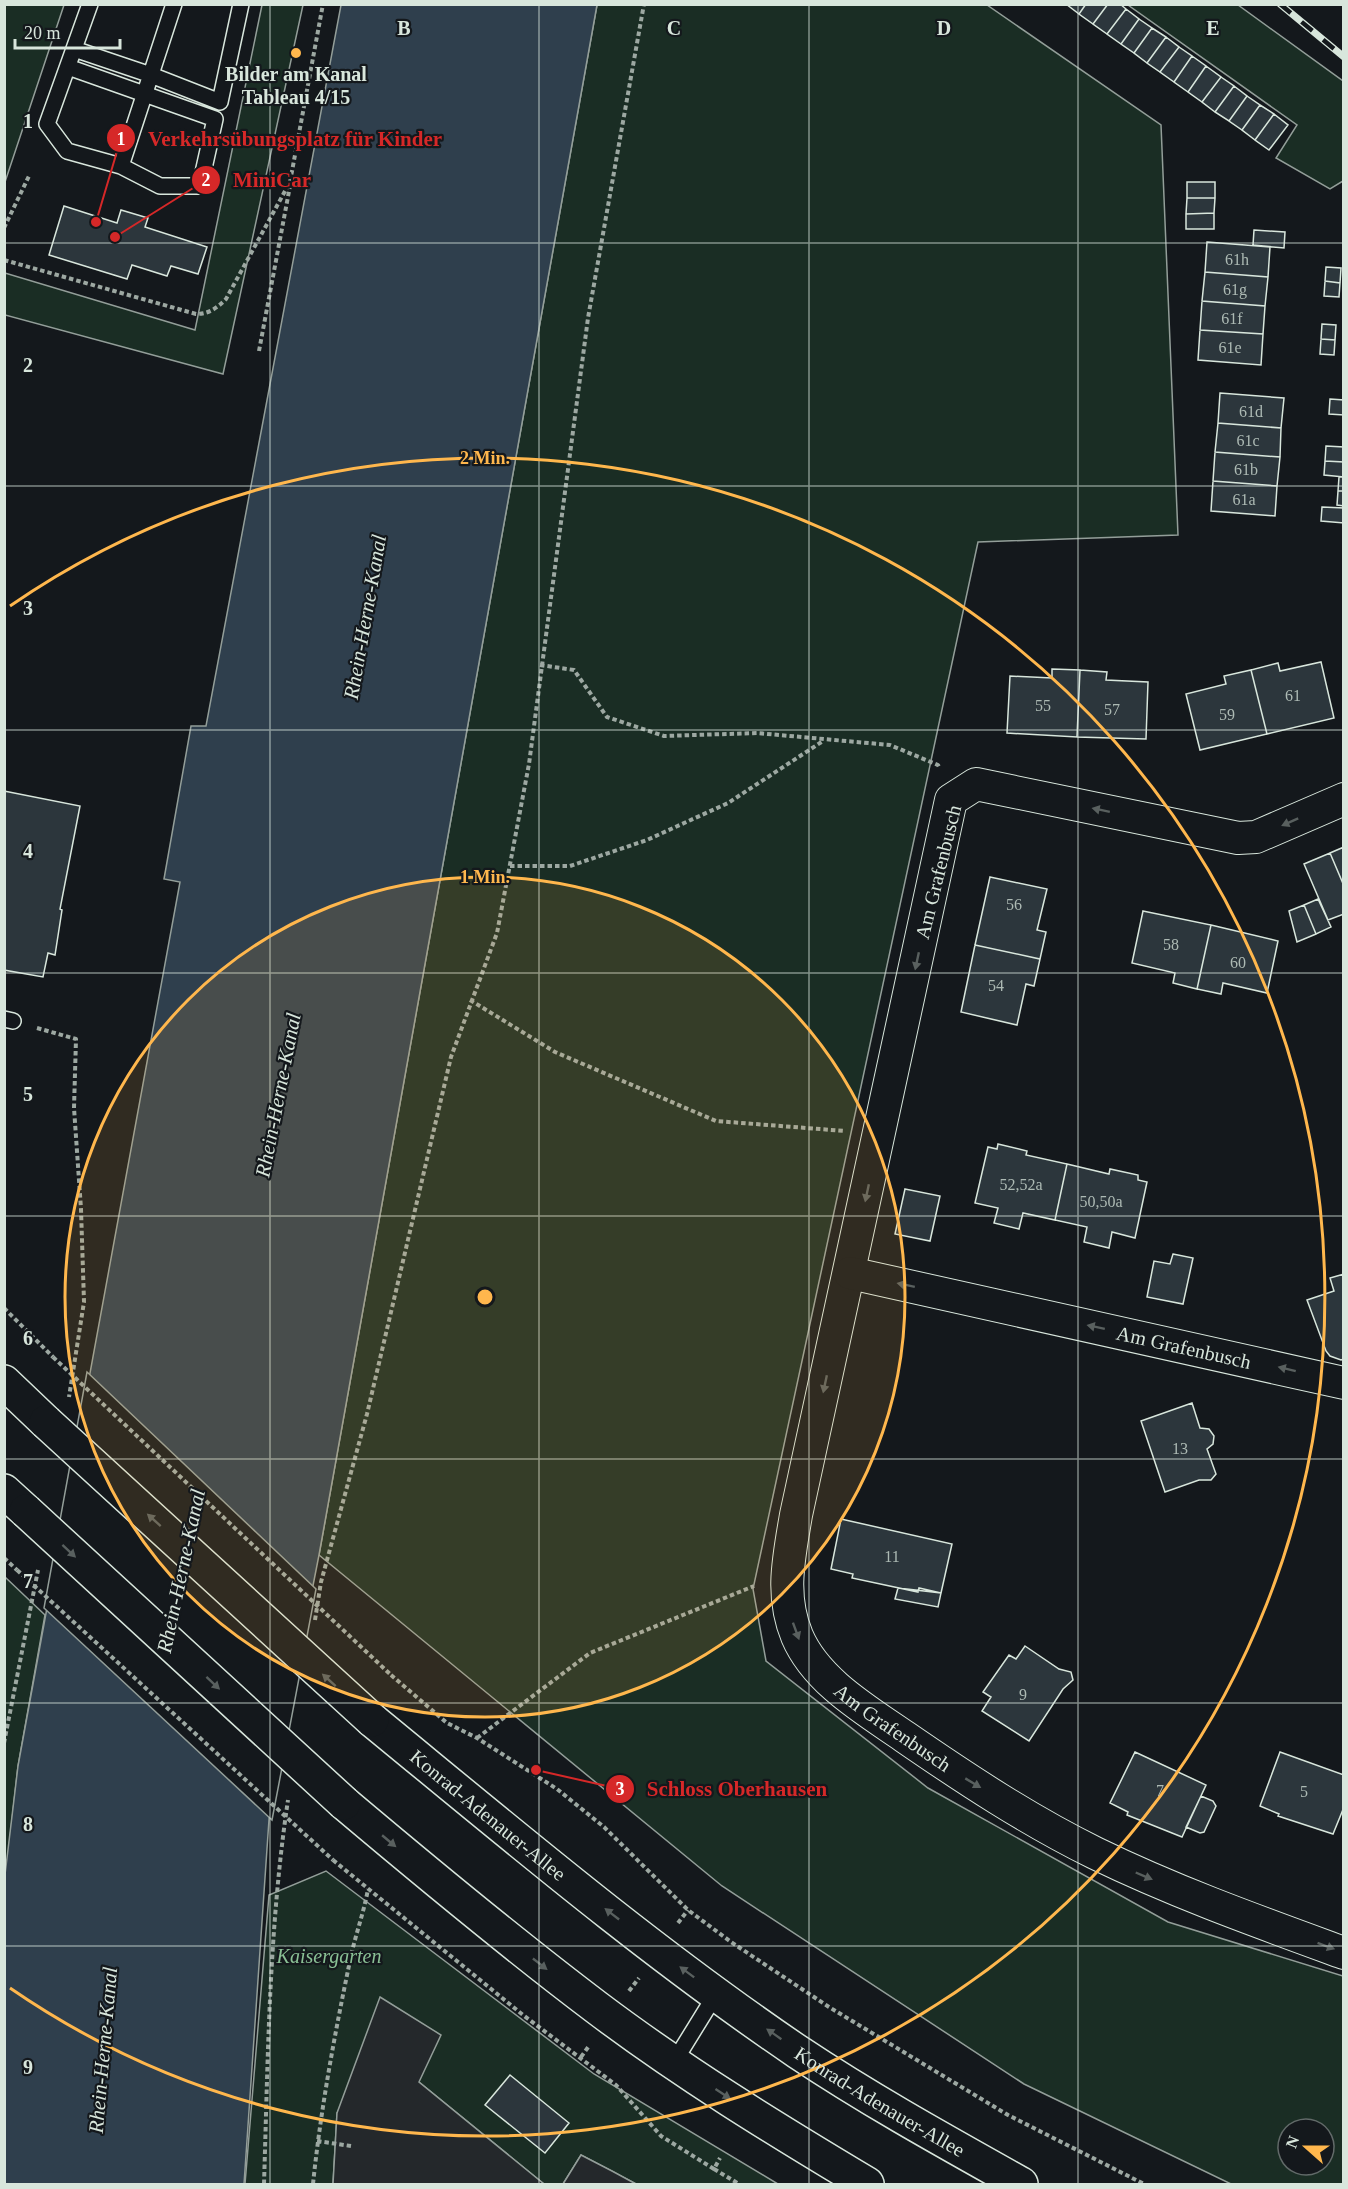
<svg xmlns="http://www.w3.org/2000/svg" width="1348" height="2189" font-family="Georgia,serif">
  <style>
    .green { fill: #1a2d24; stroke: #939e99; stroke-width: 1.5; fill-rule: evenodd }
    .parking { fill: #24282b; stroke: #939e99; stroke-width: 1.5 }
    .water { fill: #2f3f4d; stroke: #939e99; stroke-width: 1.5 }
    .pier { fill: #14181c; stroke: #939e99; stroke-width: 1.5 }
    .building { fill: #2c363c; stroke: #d8e6dc; stroke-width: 1.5 }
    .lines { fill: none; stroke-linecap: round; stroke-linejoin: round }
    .service-casing { stroke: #d8e6dc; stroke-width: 18 }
    .minor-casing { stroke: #d8e6dc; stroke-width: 34 }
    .primary-casing { stroke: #d8e6dc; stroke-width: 36 }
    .path { stroke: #9da8a2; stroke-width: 4; stroke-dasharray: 4.5 3; stroke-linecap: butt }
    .service { stroke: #14181c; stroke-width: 15 }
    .minor { stroke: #14181c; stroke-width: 32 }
    .primary { stroke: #14181c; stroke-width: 33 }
    .rail-casing { stroke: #d8e6dc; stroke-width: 7 }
    .rail { stroke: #14181c; stroke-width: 4.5; stroke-dasharray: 14; stroke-linecap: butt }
    .primary-bridge-casing { stroke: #d8e6dc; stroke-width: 36; stroke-linecap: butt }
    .path-bridge { stroke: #9da8a2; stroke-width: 4; stroke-dasharray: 4.5 3; stroke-linecap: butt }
    .primary-bridge { stroke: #14181c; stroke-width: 33 }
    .oneway { fill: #59605f }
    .grid { fill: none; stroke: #d8e6dc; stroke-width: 1.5; stroke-opacity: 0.55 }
    .ring { fill: none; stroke: #ffb74d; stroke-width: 3 }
    .poi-dot { fill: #ffb74d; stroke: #14181c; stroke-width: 2 }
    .labels { text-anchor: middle; stroke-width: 4.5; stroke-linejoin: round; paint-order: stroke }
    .number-label { font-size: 16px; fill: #adbab4 }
    .poi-label { font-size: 20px; font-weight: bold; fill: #d8e6dc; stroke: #14181c }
    .street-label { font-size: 20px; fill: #d8e6dc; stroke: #14181c }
    .park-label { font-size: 20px; font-style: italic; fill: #8ac095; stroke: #14181c }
    .water-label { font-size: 21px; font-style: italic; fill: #d8e6dc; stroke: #14181c }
    .grid-label { font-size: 20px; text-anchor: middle; font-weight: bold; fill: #d8e6dc; stroke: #14181c; stroke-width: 4.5; stroke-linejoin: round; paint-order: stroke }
    .centre { fill: #ffb74d; stroke: #14181c; stroke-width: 3 }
    .ring-label { font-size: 18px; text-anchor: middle; font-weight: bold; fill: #ffb74d; stroke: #14181c; stroke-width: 4.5; stroke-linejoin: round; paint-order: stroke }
    .leader { fill: none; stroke: #d62828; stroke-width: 2 }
    .callout-dot { fill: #d62828; stroke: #14181c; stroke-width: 2 }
    .mark-label { font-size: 18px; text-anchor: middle; font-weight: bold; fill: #fff }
    .callout-label { font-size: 21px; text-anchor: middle; font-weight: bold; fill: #d62828; stroke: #14181c; stroke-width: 4.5; stroke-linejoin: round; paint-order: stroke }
  </style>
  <rect width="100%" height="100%" fill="#14181c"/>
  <path class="green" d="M5,4L64,5L5,182L4,5Z
    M262,5H303L223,374L5,315V273L195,330Z
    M597,5H987L1161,125L1178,535L978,542L753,1589L766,1661L928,1788L1168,1922L1343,1976V2184H1231L1024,2084L722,1886L319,1555ZM1288,2129H1324V2165H1288Z
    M1128,5H1238L1343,81V181L1330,189L1276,158L1297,125Z
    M5,1577L45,1615L18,1766L5,1883Z
    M326,1871L594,2074L778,2184H636L581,2155L563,2184H544L419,2082L337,2113L333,2184H245L269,1895Z"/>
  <path class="parking" d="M380,1997L441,2035L419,2082L544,2184H333L337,2113Z
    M581,2155L612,2171L636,2184H563Z"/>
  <path class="water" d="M341,5H597L319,1555L270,1805L244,2184H5L4,1883L18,1766L180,882L164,879L191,726H206Z"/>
  <path class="pier" d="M87,1372L316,1589L272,1820L44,1608Z"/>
  <path class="building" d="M1066,4H1086L1079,14Z
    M1086,4H1108L1093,24L1079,14Z
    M1108,4H1120L1126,9L1107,34L1093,24Z
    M1126,9L1139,19L1121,44L1107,34Z
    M1139,19L1152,28L1134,53L1121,44Z
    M1152,28L1166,37L1147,63L1134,53Z
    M1166,37L1179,47L1160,72L1147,63Z
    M1179,47L1192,56L1174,82L1160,72Z
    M1192,56L1206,66L1188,92L1174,82Z
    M1206,66L1221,77L1202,102L1188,92Z
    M1221,77L1234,86L1215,112L1202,102Z
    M1234,86L1247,96L1229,121L1215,112Z
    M1247,96L1260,105L1242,130L1229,121Z
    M1260,105L1274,114L1255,140L1242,130Z
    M1274,114L1288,125L1269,150L1255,140Z
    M1187,182H1215V198H1187Z
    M1187,198H1215L1214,213L1186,214Z
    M64,206L117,223L121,210L148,218L145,227L207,247L198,274L171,266L167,276L132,265L127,279L49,255Z
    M1214,213V229H1186V214Z
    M1254,230L1285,232L1284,248L1253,245Z
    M1207,242L1270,247L1268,277L1205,272Z
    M1326,267L1341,268L1340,283L1325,281Z
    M1205,272L1268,277L1265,306L1202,301Z
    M1325,281L1340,283L1339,297L1324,296Z
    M1202,301L1265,306L1263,334L1200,330Z
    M1322,324L1336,325L1335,340L1321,339Z
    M1200,330L1263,334L1261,365L1198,360Z
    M1321,339L1335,340L1334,355L1320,354Z
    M1220,393L1284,398L1281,428L1218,423Z
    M1330,399L1344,400V415L1329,414Z
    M1218,423L1281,428L1280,457L1215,452Z
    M1326,446L1344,447V462L1325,461Z
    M1215,452L1280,457L1277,486L1213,481Z
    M1325,461L1344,462V477L1324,475Z
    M1339,477H1344V491H1338Z
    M1213,481L1277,486L1275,516L1211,511Z
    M1338,491H1344V506L1337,505Z
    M1322,507L1344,508V523L1321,521Z
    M1321,662L1334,718L1267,734L1251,670L1278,663L1280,671Z
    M1052,669L1080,670L1077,737L1007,733L1010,676L1052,678Z
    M1080,670L1107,672L1106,680L1148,682L1146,739L1077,737Z
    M1251,670L1267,734L1200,750L1186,694L1226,684L1224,676Z
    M4,791L80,806L60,909L62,910L55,955L48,953L43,977L4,970Z
    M1344,847V886L1330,853Z
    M1330,853L1344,886V914L1328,920L1304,864Z
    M990,877L1047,889L1037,930L1046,932L1040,959L975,945Z
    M1318,899L1331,927L1316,934L1304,905Z
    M1304,905L1316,934L1297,942L1289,911Z
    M1143,911L1211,925L1197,989L1173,983L1175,973L1132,963Z
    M1211,925L1278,941L1267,993L1223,983L1221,994L1197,989Z
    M975,945L1040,959L1034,986L1026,984L1017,1025L961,1012Z
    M998,1144L1027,1151L1026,1155L1067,1164L1055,1220L1023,1213L1019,1229L994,1223L998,1208L975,1203L988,1147L997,1149Z
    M1067,1164L1109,1174L1110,1169L1138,1175V1180L1147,1182L1135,1238L1112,1232L1109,1248L1084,1242L1087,1227L1055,1220Z
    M905,1189L940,1196L930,1241L895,1234Z
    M1173,1254L1193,1258L1183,1304L1147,1297L1154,1261L1170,1264Z
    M1344,1274V1359L1341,1360L1330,1356L1326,1351L1307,1300L1334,1291L1330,1278Z
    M1192,1403L1200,1428L1209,1429L1214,1436L1213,1444L1207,1449L1216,1474L1211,1480H1199L1165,1492L1141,1421Z
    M841,1519L952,1544L941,1593L919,1588L918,1592L852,1578L853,1574L831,1569Z
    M898,1588L941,1593L938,1607L895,1599Z
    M1025,1646L1059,1669L1071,1672L1073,1680L1063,1689L1029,1741L982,1711L991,1697L983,1692L1009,1655L1016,1659Z
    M1135,1752L1206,1785L1182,1837L1127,1815L1128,1812L1110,1803Z
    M1280,1752L1344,1775V1807L1333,1834L1278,1816L1279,1814L1260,1806Z
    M1201,1796L1213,1801L1216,1806L1204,1832L1200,1833L1186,1827Z
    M510,2075L569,2123L545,2153L485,2105Z"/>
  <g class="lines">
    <defs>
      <path id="service" d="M74,49L151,75L220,102L241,4
        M68,67L215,119L200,186H160L121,166L67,151L47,124L90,4
        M121,166L174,4
        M4,1019L13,1021
        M674,2062L716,1994"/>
      <g id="minor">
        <path id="s1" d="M1344,799L1256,837L1238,838L976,784L951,800L796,1515C789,1557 780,1595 797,1636C816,1681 866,1710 905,1737C966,1779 1028,1820 1095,1853C1175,1892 1259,1922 1344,1953"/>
        <path id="s2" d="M850,1273L1344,1383"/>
      </g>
      <g id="primary">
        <path d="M4,1382L46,1422"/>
        <path d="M4,1491L26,1511"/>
        <path id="s3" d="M372,1720C511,1834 649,1951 798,2052C870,2100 946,2142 1021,2184"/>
        <path d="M344,1803C427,1873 510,1942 596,2007C682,2072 775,2129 867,2184"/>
      </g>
    </defs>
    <use href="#service" class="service-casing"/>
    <use href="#minor" class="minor-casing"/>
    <use href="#primary" class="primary-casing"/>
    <path class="path" d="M4,228L29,176
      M4,260L196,314C209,314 217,308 226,299L290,182L323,4
      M259,351L290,186
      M540,665L574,670L607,717L664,736L757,733L890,745L938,765L940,769
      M510,866H570L647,840L728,803L823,741
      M470,1000L555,1052L716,1121L845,1131
      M37,1028L76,1039L74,1108L81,1209L84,1302L69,1397
      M4,1308L53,1357
      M4,1558L17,1570
      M315,1620L321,1582L367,1414L451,1057L497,933L529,764L588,318L644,4
      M391,1675L447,1723L477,1738L557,1789L604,1827L688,1910L731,1942L829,2007L1008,2115L1144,2184
      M477,1738L590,1653L754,1586
      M4,1743L38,1570
      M333,1860L523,2015L616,2085L661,2136L714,2169L720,2158
      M678,1923L688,1910
      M629,1991L639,1978
      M581,2057L589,2046
      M317,2141L351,2146
      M714,2169L739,2184
      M264,2184C268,2056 269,1927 288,1800
      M313,2184C321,2107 335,2032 351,1956C356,1933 364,1912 368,1889"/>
    <use href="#service" class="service"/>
    <use href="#minor" class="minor"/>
    <use href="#primary" class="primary"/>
    <defs>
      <path id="rail" d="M1280,4L1344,57"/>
    </defs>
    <use href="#rail" class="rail-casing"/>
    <use href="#rail" class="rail"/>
    <defs>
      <path id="primary-bridge" d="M46,1422L372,1720
        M26,1511L344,1803"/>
    </defs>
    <use href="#primary-bridge" class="primary-bridge-casing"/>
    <path class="path-bridge" d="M53,1357L391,1675
      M17,1570L333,1860"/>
    <use href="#primary-bridge" class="primary-bridge"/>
  </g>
  <defs><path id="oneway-solid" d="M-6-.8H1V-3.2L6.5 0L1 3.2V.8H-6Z" transform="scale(1.5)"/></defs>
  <g class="oneway">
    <use href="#oneway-solid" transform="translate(1101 810) rotate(-168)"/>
    <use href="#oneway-solid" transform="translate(1290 822) rotate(156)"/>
    <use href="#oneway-solid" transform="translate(917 961) rotate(102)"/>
    <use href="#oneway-solid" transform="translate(867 1193) rotate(102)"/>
    <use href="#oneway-solid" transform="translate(906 1285) rotate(-168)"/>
    <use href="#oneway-solid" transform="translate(1096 1327) rotate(-168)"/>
    <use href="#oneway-solid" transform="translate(1287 1369) rotate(-166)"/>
    <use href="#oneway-solid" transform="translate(825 1384) rotate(102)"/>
    <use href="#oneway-solid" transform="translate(154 1520) rotate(-138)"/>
    <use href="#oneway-solid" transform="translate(69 1551) rotate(43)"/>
    <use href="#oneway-solid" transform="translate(796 1631) rotate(70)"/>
    <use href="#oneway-solid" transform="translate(329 1680) rotate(-138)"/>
    <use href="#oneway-solid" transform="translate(213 1683) rotate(43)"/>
    <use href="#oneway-solid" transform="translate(973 1783) rotate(31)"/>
    <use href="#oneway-solid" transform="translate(389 1841) rotate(40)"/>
    <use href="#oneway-solid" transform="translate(1144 1876) rotate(23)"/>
    <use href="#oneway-solid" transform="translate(612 1914) rotate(-142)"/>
    <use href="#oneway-solid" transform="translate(1326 1946) rotate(20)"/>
    <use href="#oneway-solid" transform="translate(540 1964) rotate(38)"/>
    <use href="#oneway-solid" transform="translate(687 1972) rotate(-143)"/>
    <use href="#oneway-solid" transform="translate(774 2034) rotate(-145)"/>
    <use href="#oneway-solid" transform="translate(723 2094) rotate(33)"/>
  </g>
  <path class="grid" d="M270,4V2184M539,4V2184M809,4V2184M1078,4V2184M4,243H1344M4,486H1344M4,730H1344M4,973H1344M4,1216H1344M4,1459H1344M4,1703H1344M4,1946H1344"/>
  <circle cx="485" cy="1297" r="420" fill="#ffb74d" fill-opacity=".12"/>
  <g class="ring">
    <circle cx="485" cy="1297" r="420"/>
    <path d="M10 606A839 839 0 1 1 10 1988"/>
  </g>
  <circle class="poi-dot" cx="296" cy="53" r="6"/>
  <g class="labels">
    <g class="number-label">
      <text x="1237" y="265">61h</text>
      <text x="1235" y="295">61g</text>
      <text x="1232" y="324">61f</text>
      <text x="1230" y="353">61e</text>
      <text x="1251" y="417">61d</text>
      <text x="1248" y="446">61c</text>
      <text x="1246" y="475">61b</text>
      <text x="1244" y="505">61a</text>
      <text x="1293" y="701">61</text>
      <text x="1043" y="711">55</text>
      <text x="1112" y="715">57</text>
      <text x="1227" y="720">59</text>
      <text x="1014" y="910">56</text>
      <text x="1171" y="950">58</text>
      <text x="1238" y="968">60</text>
      <text x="996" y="991">54</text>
      <text x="1021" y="1190">52,52a</text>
      <text x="1101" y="1207">50,50a</text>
      <text x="1180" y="1454">13</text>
      <text x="892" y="1562">11</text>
      <text x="1023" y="1700">9</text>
      <text x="1160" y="1796">7</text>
      <text x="1304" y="1797">5</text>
    </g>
    <g class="poi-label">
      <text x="296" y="81">Bilder am Kanal<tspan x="296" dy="23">Tableau 4/15</tspan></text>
    </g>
    <g class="street-label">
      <text transform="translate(938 872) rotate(-76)" y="7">Am Grafenbusch</text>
      <text dy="7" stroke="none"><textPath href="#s2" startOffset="342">Am Grafenbusch</textPath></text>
      <text dy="7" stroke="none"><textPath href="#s1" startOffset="1400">Am Grafenbusch</textPath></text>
      <text dy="7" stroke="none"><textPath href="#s3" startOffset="150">Konrad-Adenauer-Allee</textPath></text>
      <text dy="7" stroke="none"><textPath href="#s3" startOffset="636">Konrad-Adenauer-Allee</textPath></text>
    </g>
    <g class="park-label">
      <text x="329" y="1963">Kaisergarten</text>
    </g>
    <g class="water-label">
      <text transform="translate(365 617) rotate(-80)" y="7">Rhein-Herne-Kanal</text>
      <text transform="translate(278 1095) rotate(-79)" y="7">Rhein-Herne-Kanal</text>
      <text transform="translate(181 1571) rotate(-78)" y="7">Rhein-Herne-Kanal</text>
      <text transform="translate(103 2050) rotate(-85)" y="7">Rhein-Herne-Kanal</text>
    </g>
  </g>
  <g class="grid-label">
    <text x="404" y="35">B</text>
    <text x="674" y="35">C</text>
    <text x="944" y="35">D</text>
    <text x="1213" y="35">E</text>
    <text x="28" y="128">1</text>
    <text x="28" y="372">2</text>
    <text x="28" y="615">3</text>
    <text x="28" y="858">4</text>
    <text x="28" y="1101">5</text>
    <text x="28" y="1345">6</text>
    <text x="28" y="1588">7</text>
    <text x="28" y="1831">8</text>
    <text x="28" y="2074">9</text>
  </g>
  <circle cx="485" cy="1297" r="9" class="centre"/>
  <g class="ring-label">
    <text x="485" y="464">2 Min.</text>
    <text x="485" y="883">1 Min.</text>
  </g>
  <path class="leader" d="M96 222L121 138M115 237L206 180M536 1770L620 1789"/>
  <g class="callout-dot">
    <circle cx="96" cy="222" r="6"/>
    <circle cx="115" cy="237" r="6"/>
    <circle cx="536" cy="1770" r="6"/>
    <circle cx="121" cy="138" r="15"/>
    <circle cx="206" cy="180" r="15"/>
    <circle cx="620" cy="1789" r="15"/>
  </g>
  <g class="mark-label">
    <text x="121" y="145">1</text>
    <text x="206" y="186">2</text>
    <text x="620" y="1795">3</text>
  </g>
  <g class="callout-label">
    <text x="295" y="146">Verkehrsübungsplatz für Kinder</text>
    <text x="272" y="187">MiniCar</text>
    <text x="737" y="1796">Schloss Oberhausen</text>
  </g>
  <rect width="1348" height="2189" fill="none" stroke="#d8e6dc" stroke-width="12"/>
  <g transform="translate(1306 2147) rotate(291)"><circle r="28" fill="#14181c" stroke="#626a69" stroke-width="1.5"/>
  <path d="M0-4.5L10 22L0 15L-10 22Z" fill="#ffb74d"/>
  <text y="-9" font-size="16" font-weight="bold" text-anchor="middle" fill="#d8e6dc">N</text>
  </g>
  <path d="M15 39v9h105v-9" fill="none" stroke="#d8e6dc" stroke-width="3"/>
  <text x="24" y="39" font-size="18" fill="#d8e6dc" stroke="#14181c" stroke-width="4.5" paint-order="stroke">20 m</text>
</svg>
